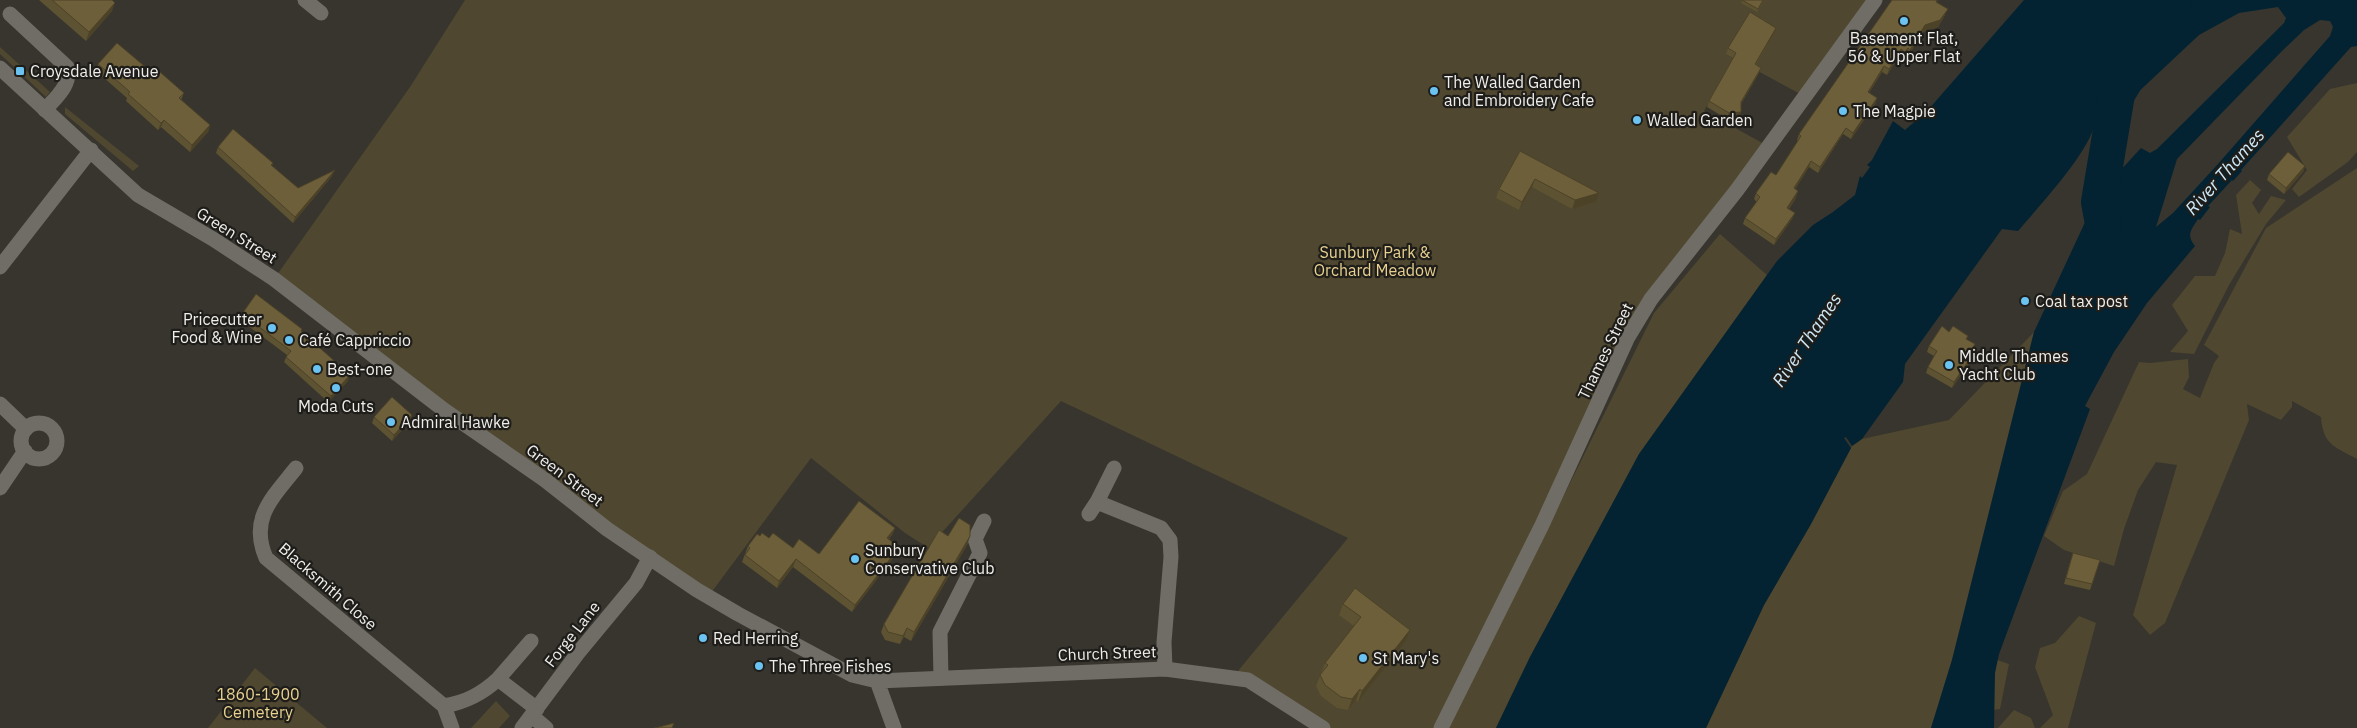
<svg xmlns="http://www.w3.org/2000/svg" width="2357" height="728" font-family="'IBM Plex Sans',sans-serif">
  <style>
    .green { fill: #4f472f }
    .water { fill: #032332; fill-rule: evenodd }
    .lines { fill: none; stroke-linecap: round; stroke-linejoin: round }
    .river { stroke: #032332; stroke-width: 36 }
    .street { stroke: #6f6d65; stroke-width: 15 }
    .secondary { stroke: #6f6d65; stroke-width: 15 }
    .wall { fill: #5d5231 }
    .shaded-wall { fill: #4c4228 }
    .building { fill: #6c5f39; stroke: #4c4228 }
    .poi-dot { fill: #6ac3f1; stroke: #1e1d1a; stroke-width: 2 }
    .labels { text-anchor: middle; stroke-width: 4.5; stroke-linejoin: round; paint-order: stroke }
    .poi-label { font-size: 16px; fill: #f0eeea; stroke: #1e1d1a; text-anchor: start }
    .street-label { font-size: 16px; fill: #f0eeea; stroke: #1e1d1a }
    .park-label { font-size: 16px; fill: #e8d190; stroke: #1e1d1a }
    .water-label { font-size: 18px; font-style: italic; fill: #cee9f8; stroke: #1e1d1a }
  </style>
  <rect width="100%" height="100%" fill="#37352e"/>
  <path class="green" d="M465,0H1875L1804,96L1726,54L1734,59L1704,111L1768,146L1651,299L1441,728H1323L1233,677L1348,538L1061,401L936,539L930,549L905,533L811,458L708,597L274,279L410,87Z
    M0,47L50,92L46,97L0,54Z
    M2357,83V152L2348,162L2299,197L2292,189L2307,170L2287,137L2330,89Z
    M65,107L139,166L133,171L65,114Z
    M2357,168V459C2335,447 2323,445 2321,417L2292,401V407L2281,420L2247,404L2249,420L2165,623L2150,635L2133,615L2177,465L2156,462L2138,490L2124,529L2114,566L2064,550L2044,536L2063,491L2087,474L2139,362L2150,363L2188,359L2189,377L2183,389L2200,398L2214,363L2219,356L2204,345L2266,228Z
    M2250,180L2261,190L2252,203L2259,214L2271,196L2286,200L2266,224L2229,285L2194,354L2170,352L2188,331L2172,305L2195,276H2215L2225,253L2230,229L2242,234L2236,195Z
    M1720,234L1767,275L1639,454L1530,657L1496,728H1449L1654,313Z
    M2034,332L1952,660L1931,728H1706L1764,605L1811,524L1852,446L1862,439L1949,420Z
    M2079,616L2096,623L2068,728H2040L2053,715L2035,667L2040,648L2055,643Z
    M1988,657L2009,664L2000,709L1986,711Z
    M255,668L327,728H208Z
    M496,701L510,716L499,728H471Z
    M2014,710L2031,718L2035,728H1998Z"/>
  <path class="water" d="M2024,0H2357V46L2351,47L2241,170L2242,171L2233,181L2232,180L2208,206L2210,207L2200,220L2198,219C2191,230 2186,235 2195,246L2147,303L2114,352L2085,406L2090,409L1999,654L1995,673L1994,728H1931L1952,660L2034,332L2087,218L2092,179L2107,181V185L2141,148L2150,153L2157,149L2284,23L2286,18L2278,7L2239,13L2199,35L2118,111L2114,126L2095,123C2089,153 2039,206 2018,231L2002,229L1905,364L1903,382L1862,439L1852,446L1846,437L1844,438L1851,448L1811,524L1764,605L1706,728H1496L1530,657L1639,454L1777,261L1813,225L1833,212L1855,195L1860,176L1862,178L1870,167L1867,165L1872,160L1893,121L1905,130L1928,110ZM2320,20L2330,21L2333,27L2330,36L2218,164L2173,213L2156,227L2177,159L2280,53L2304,30Z"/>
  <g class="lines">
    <path class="river" d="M2104,229L2099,202L2117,94L2173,0"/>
    <path class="street" d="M305,0L321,13
      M10,14L67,67C72,85 55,98 45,110
      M0,267L91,150
      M0,404L26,429
      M21 441a18 18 0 1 1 36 0a18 18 0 1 1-36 0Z
      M296,468C272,498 249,519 266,558L444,706C466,702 482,694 498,679
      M0,488L25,451
      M1097,502L1114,468
      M1089,514L1097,502L1161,528L1170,540L1171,557L1164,642L1165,669
      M531,641L498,679L537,709
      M941,678L940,632L980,553L975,539L984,521
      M444,706L452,728
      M532,716L546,728
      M522,728L578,653L636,583L650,557"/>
    <path class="secondary" d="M0,68L138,195L213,239L274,279L444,410L545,480L607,529L697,590L738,614L852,675L877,681L1165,669L1248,680L1323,728
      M877,681L894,728
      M1441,728L1542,525L1628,337L1651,299L1737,190L1875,0"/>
  </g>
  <path class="wall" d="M39,0H112V11L86,41Z
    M1742,0H1764L1757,12L1741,3Z
    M1939,0L1937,3L1945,15L1938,27L1923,32L1908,56L1906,54L1903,58L1899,56L1887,75L1882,72L1869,93L1877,98L1875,104L1851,139L1843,134L1818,173L1809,167L1795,189L1796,198L1789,209L1795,213L1792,219L1774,245L1743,224L1745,218L1757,202L1754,199L1756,193L1776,175L1798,141L1797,140L1799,134Z
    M1774,34L1756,64L1761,68L1759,73L1741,104V112L1739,118L1727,119L1707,107L1709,101L1733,58L1726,54L1728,48Z
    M98,64L149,70L184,93L181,100L210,125L208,132L190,152L161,127L158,130L126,101L127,98L96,71Z
    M218,147L273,163L272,166L298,188L332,176L293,223L216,153Z
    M1520,151L1599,193L1596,202L1572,209L1532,187L1519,210L1496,198L1499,189Z
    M2305,166L2303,172L2284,194L2267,180L2269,174Z
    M242,314L302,331L348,381L328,402L284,362L287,355L239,319Z
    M1949,332L1968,336L1966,339L1976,350L1974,356L1952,388L1926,373L1928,367L1934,356L1927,352L1929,346Z
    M412,415L410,421L392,441L372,423L374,417Z
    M895,528L892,535L889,539L896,554L852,612L793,567L777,588L742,562L748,546L760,536L769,538L793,548L819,554Z
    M948,536H970L967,545L911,641L904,637L900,644L885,640L881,632L884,624Z
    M2071,559L2100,560L2090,590L2064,584Z
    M1343,604L1410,630L1406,641L1358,702L1356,700L1348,710L1337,708L1321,696L1316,686L1325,663L1354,626L1339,615Z"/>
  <path class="shaded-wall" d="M115,3L112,11L86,41L89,32Z
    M1948,9L1945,15L1938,27L1923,32L1908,56L1910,50L1925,25Z
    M1776,28L1774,34L1752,69L1755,64Z
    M1901,49L1899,56L1887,75L1889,69Z
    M1884,66L1882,72L1866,98L1868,92Z
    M1761,68L1759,73L1739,108L1741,102Z
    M1877,98L1875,104L1851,139L1853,133Z
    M1741,112L1739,118L1727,119L1729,113Z
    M164,120L161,127L158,130L161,123Z
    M210,125L208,132L190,152L192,145Z
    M1846,128L1843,134L1818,173L1820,167Z
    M1811,161L1809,167L1792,195L1794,188Z
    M2305,166L2303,172L2284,194L2286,188Z
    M335,170L332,176L293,223L295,217Z
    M1535,179L1532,187L1519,210L1522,202Z
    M1798,191L1796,198L1785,214L1787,208Z
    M1599,193L1596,202L1572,209L1575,200Z
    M1795,213L1792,219L1774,245L1776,239Z
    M1976,350L1974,356L1952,388L1954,382Z
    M350,375L348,381L328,402L331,396Z
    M412,415L410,421L392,441L394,435Z
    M895,528L892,535L884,545L887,538Z
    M970,536L967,545L911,641L914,632Z
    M899,547L896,554L852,612L855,605Z
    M796,559L793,567L777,588L779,581Z
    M907,628L904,637L900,644L903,636Z
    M1410,630L1406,641L1358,702L1362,691Z
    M1360,689L1356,700L1348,710L1352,699Z"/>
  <path class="building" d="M52,0H112L115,3L89,32Z
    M1742,0H1763L1758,9Z
    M1892,0H1937L1936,2L1948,9L1940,20L1925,25L1910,50L1908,48L1905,52L1901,49L1889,69L1884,66L1868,92L1877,98L1853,133L1846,128L1820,167L1811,161L1794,188L1798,191L1787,208L1795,213L1776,239L1745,218L1760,197L1756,193L1771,172L1776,175L1801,136L1799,134Z
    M1750,12L1776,28L1755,64L1761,68L1741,102V112L1729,113L1709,101L1736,53L1728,48Z
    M117,43L149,70L153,66L184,93L179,98L210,125L192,145L164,120L161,123L128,94L130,92L98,64Z
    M233,129L273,163L271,165L298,188L335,170L295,217L218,147Z
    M1520,151L1599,193L1575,200L1535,179L1522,202L1499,189Z
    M2288,152L2305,166L2286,188L2269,174Z
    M256,294L302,329L301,331L350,375L331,396L286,357L291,351L242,314Z
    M1942,326L1949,332L1953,326L1968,336L1966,339L1975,344L1973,347L1976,350L1954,382L1928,367L1937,351L1929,346Z
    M392,397L412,415L394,435L374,417Z
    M859,501L895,528L887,538L899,547L855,605L796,559L779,581L745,555L750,548L748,546L757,534L760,536L762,533L769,538L773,533L793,548L799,539L819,554Z
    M959,518L970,525V536L914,632L907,628L903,636L888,632L884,624L939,530L948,536Z
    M2073,553L2100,560L2092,584L2066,578Z
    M1355,588L1410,630L1362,691L1360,689L1352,699L1341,697L1325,685L1320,675L1328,665L1325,663L1361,617L1343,604Z
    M674,723L672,728H654H655Z"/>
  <g class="poi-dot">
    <circle cx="1904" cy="21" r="5"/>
    <rect x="15" y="66" width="10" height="10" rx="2.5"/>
    <circle cx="1434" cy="91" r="5"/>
    <circle cx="1843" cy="111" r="5"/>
    <circle cx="1637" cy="120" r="5"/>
    <circle cx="2025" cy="301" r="5"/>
    <circle cx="272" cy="328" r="5"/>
    <circle cx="289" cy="340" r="5"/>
    <circle cx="1949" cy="365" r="5"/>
    <circle cx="317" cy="369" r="5"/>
    <circle cx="336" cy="388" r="5"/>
    <circle cx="391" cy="422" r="5"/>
    <circle cx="855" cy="559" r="5"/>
    <circle cx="703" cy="638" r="5"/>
    <circle cx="1363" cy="658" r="5"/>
    <circle cx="759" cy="666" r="5"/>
  </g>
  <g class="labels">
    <g class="poi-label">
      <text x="1904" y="44" text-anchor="middle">Basement Flat,<tspan x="1904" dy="18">56 &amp; Upper Flat</tspan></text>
      <text x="30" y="77">Croysdale Avenue</text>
      <text x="1444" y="88">The Walled Garden<tspan x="1444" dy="18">and Embroidery Cafe</tspan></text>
      <text x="1853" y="117">The Magpie</text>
      <text x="1647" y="126">Walled Garden</text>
      <text x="2035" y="307">Coal tax post</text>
      <text x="262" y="325" text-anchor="end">Pricecutter<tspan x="262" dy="18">Food &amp; Wine</tspan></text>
      <text x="299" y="346">Café Cappriccio</text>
      <text x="1959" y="362">Middle Thames<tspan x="1959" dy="18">Yacht Club</tspan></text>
      <text x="327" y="375">Best-one</text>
      <text x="336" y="412" text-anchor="middle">Moda Cuts</text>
      <text x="401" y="428">Admiral Hawke</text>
      <text x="865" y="556">Sunbury<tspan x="865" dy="18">Conservative Club</tspan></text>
      <text x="713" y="644">Red Herring</text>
      <text x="1373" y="664">St Mary's</text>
      <text x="769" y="672">The Three Fishes</text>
    </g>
    <g class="street-label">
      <text transform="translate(237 235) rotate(32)" y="6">Green Street</text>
      <text transform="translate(1605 351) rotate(-64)" y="6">Thames Street</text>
      <text transform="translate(565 475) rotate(37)" y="6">Green Street</text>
      <text transform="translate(328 586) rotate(41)" y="6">Blacksmith Close</text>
      <text transform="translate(572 634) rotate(-52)" y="6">Forge Lane</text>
      <text transform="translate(1107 653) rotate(-2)" y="6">Church Street</text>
    </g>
    <g class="park-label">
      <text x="1375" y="258">Sunbury Park &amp;<tspan x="1375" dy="18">Orchard Meadow</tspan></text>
      <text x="258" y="700">1860-1900<tspan x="258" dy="18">Cemetery</tspan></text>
    </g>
    <g class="water-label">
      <text transform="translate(2225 172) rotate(-48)" y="6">River Thames</text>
      <text transform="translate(1807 340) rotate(-56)" y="6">River Thames</text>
    </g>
  </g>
</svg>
